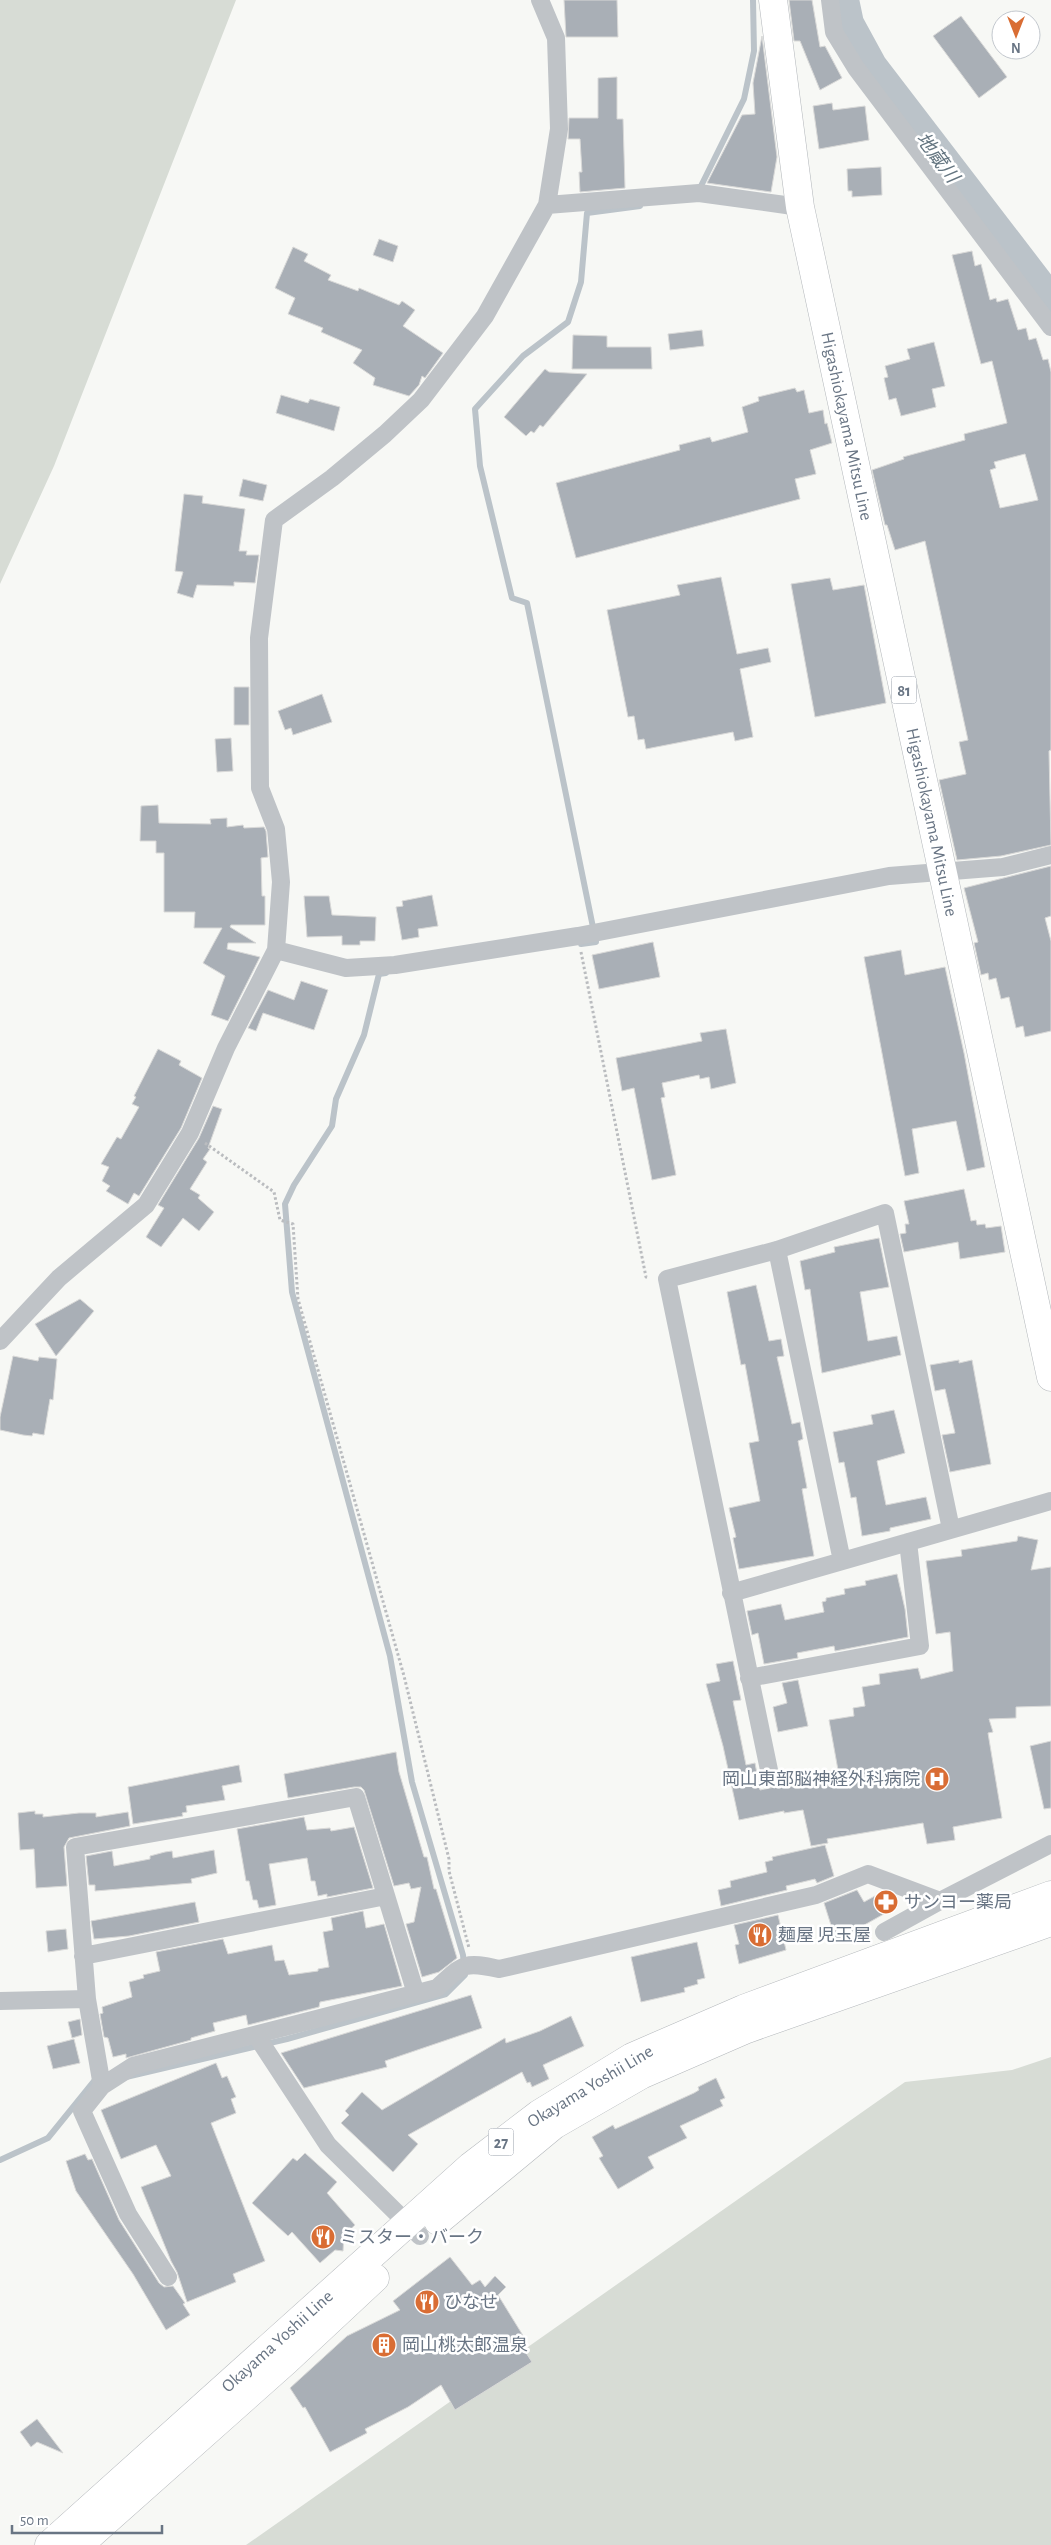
<svg xmlns="http://www.w3.org/2000/svg" width="1051" height="2545" font-family="'Alegreya Sans','Noto Sans JP',sans-serif">
  <style>
    .green { fill: #d7dcd5 }
    .lines { fill: none; stroke-linecap: round; stroke-linejoin: round }
    .stream { stroke: #bbc3c9; stroke-width: 6 }
    .river { stroke: #bbc3c9; stroke-width: 36 }
    .building { fill: #a9afb6; stroke: #d9d9d8; fill-rule: evenodd }
    .primary-casing { stroke: #b3b7bb; stroke-width: 29 }
    .path { stroke: #babcbf; stroke-width: 3; stroke-dasharray: 2.5 2.5; stroke-linecap: butt }
    .street { stroke: #bfc3c7; stroke-width: 18 }
    .primary { stroke: #fff; stroke-width: 28 }
    .labels { text-anchor: middle; stroke-width: 5; stroke-linejoin: round; paint-order: stroke }
    .shield { fill: #fff; stroke: #969ea9; stroke-width: 1 }
    .shield-label { font-size: 16px; font-weight: bold; fill: #697584 }
    .street-label { font-size: 18px; fill: #697584; stroke: #fff }
    .poi-label { font-size: 18px; fill: #697584; stroke: #fff; text-anchor: start }
    .water-label { font-size: 19px; font-style: italic; fill: #647580; stroke: #fff }
  </style>
  <rect width="100%" height="100%" fill="#f7f8f5"/>
  <path class="green" d="M0,0H236L54,466L0,584Z
    M1051,2057V2545H246L905,2082L1012,2070Z"/>
  <g class="lines">
    <path class="stream" d="M699,190L744,99L754,51L753,0
      M581,944L596,942L527,603L512,598L480,466L475,409L523,356L568,322L581,282L587,213L640,206
      M126,2077L287,2039L446,1994L465,1975L463,1955L412,1782L390,1656L292,1292L285,1204L294,1185L332,1126L336,1099L364,1035L379,974L386,973
      M0,2160L48,2138L95,2080H98"/>
    <path class="river" d="M841,0L846,24L870,68L1051,304"/>
  </g>
  <path class="building" d="M564,0H617L618,37H566Z
    M789,0H812L820,47L825,46L842,78L820,90L800,41H794Z
    M961,16L1007,77L979,98L933,36Z
    M762,36L777,157L771,192L707,183L742,115L755,114L753,83Z
    M617,77V119H623L625,188L580,192L579,172H582L580,139H568L569,118H598V78Z
    M832,103L833,110L865,106L869,140L819,149L813,106Z
    M881,167L882,195L852,197V191H848L847,169Z
    M379,239L398,246L393,262L373,255Z
    M293,247L308,254L304,261L331,275L328,280L358,291L359,288L399,305L402,301L415,310L403,326L443,353L425,378L422,376L419,385L409,396L373,385L375,378L353,363L362,350L321,332L323,328L288,314L295,298L275,288Z
    M972,251L975,266L981,264L990,300L996,298L997,302L1008,299L1018,330L1026,328L1029,340L1036,338L1043,360L1048,359L1051,372V750L1049,751L1051,845L1001,856L957,860L939,780L966,774L959,742L968,740L925,541L895,550L887,525H885L872,470L904,459L903,457L965,440L964,434L1007,423L992,361L981,364L952,255ZM1025,454L1038,500L1000,508L990,470L996,468L994,462Z
    M702,330L704,346L670,350L668,334Z
    M573,335L607,336V347H651L652,369H572Z
    M934,342L945,386L932,389L936,407L901,416L896,398L889,400L884,378L888,377L885,366L910,359L907,349Z
    M545,369L549,372L587,374L543,427L540,425L534,433L531,431L526,436L504,417Z
    M795,388L797,392L804,390L809,413L823,410L825,424L827,423L832,443L810,450L816,474L795,479L800,499L576,558L556,483L680,450L679,445L710,437L712,442L748,432L742,407L759,401L758,397Z
    M281,395L308,403L310,399L340,407L334,431L276,413Z
    M243,479L267,485L263,501L239,496Z
    M184,494L203,496L202,503L245,509L239,551H247L246,555H259L255,583L234,582V586L197,585L193,598L177,593L183,572L175,571Z
    M721,577L737,654L768,648L771,662L740,669L753,737L735,741L733,732L646,749L644,739L638,740L634,716L628,717L607,610L680,595L677,585Z
    M830,578L833,590L864,585L886,703L815,717L791,584Z
    M234,687H249V725H234Z
    M322,694L332,722L293,735L291,728L285,730L278,711Z
    M231,738L233,771L217,772L215,739Z
    M158,805L159,823L211,824L210,819L227,818V827L243,825L244,828L264,827L266,831L268,857L261,858L262,896H265V925H231L230,927L256,943H228L227,949L260,957L228,1021L211,1015L225,976L203,963L222,928H194L195,912H164V853H156V841H140L141,806Z
    M1051,866V916L1045,918L1051,941V1031L1025,1037L1023,1026L1016,1028L1009,997L1001,999L996,978L989,980L988,973L981,975L974,943L978,942L964,888Z
    M432,895L438,926L418,929L419,937L402,940L396,907L403,906L402,901Z
    M304,896H329L332,915L376,917L375,941H360V945H342V936L307,937Z
    M653,942L660,977L599,989L592,955Z
    M901,950L905,975L945,967L964,1053L985,1167L967,1171L956,1121L912,1129L919,1173L905,1176L864,957Z
    M301,981L328,990L314,1030L263,1013L256,1031L248,1028L268,990L294,1000Z
    M726,1029L736,1083L711,1089L709,1077L700,1079L699,1075L662,1083L665,1097L661,1098L676,1175L652,1180L634,1088L622,1091L616,1058L702,1041L700,1033Z
    M158,1049L181,1061L179,1065L202,1078L181,1128L139,1196L134,1193L128,1204L106,1191L110,1186L102,1181L109,1167L101,1164L117,1137L121,1139L139,1107L132,1104L136,1097L134,1096Z
    M213,1106L222,1109L208,1148L210,1149L203,1159L207,1162L190,1189L200,1195L198,1198L214,1212L199,1231L183,1218L161,1247L146,1237L164,1208L158,1205L199,1138Z
    M964,1189L971,1221L976,1220L977,1225L985,1224L986,1228L1001,1226L1005,1252L960,1259L958,1242L904,1252L900,1234L906,1233L905,1224H909L904,1201Z
    M879,1238L889,1287L860,1292L868,1341L897,1336L901,1355L822,1373L810,1289L805,1290L800,1261L835,1252L834,1247Z
    M756,1285L769,1341L781,1339L784,1356L777,1357L792,1424L800,1422L803,1439L798,1441L807,1488L802,1489L814,1556L739,1569L733,1538L736,1537L729,1508L760,1501L749,1443L759,1441L745,1364L741,1365L727,1292Z
    M80,1299L94,1311L56,1356L35,1324Z
    M13,1356L38,1361L39,1357L57,1359L53,1400L50,1399L44,1435L33,1433L32,1436L23,1435L0,1430V1417Z
    M959,1360V1363L972,1360L991,1464L950,1472L942,1435L955,1433L945,1389L935,1391L930,1365Z
    M894,1410L905,1453L877,1461L886,1505L926,1497L931,1519L890,1528V1531L862,1536L856,1497L851,1498L844,1462L839,1463L833,1432L873,1424L871,1415Z
    M1018,1536L1038,1540L1031,1570L1051,1567V1706L1016,1707V1718L989,1719L993,1732L988,1733L1002,1818L953,1827L955,1840L927,1844L923,1823L827,1839L828,1843L811,1846L803,1810L784,1813V1811L739,1820L723,1746L706,1684L720,1681L716,1664L733,1661L741,1700L733,1701L746,1765L755,1763L760,1790L824,1777L823,1772L838,1770L829,1720L854,1716L853,1708L865,1706L862,1687L880,1684L879,1674L918,1668L921,1679L953,1671L950,1632L936,1634L926,1561L962,1556L961,1550L1017,1541Z
    M897,1574L905,1609L908,1637L835,1651L834,1646L797,1653L798,1658L764,1664L758,1633L752,1635L747,1611L781,1604L785,1620L824,1612L822,1602L826,1601V1598L845,1594L844,1589L866,1585L865,1581Z
    M798,1680L808,1726L778,1732L773,1707L787,1703L782,1683Z
    M1051,1741V1808L1044,1809L1030,1746Z
    M396,1752L399,1772L424,1857H427L434,1889H436L457,1958L439,1972L422,1977L406,1924L414,1922L421,1887L411,1889L409,1883L394,1886L364,1790L361,1787H354L288,1798L284,1774Z
    M239,1765L242,1782L222,1786L225,1800L186,1806L187,1812L182,1813L183,1816L133,1824L128,1787Z
    M35,1811V1814H43V1817L79,1813H96V1817L128,1812L130,1826L69,1838L64,1847L67,1886L36,1888L34,1849L20,1850L18,1813Z
    M304,1817L307,1830L330,1828L331,1831L354,1827L373,1888L327,1897V1894L318,1896L315,1881H311L307,1858L269,1864L276,1905L259,1908L257,1900H253L249,1881H246L237,1829Z
    M825,1845L834,1876L817,1883L815,1879L786,1886L787,1890L721,1906L718,1890L731,1887L730,1881L767,1872L765,1862L773,1860L772,1857Z
    M214,1850L217,1873L191,1879L192,1883L95,1891V1885H89L86,1856L112,1851L114,1866L150,1859V1856L165,1852L172,1851L173,1858Z
    M857,1890L864,1902L884,1891L892,1894L898,1906L836,1941L824,1903Z
    M195,1902L199,1922L129,1936L94,1939L91,1921Z
    M363,1911L366,1928L384,1924L402,1986L320,2002L319,2007L248,2025L246,2015L213,2023L215,2031L191,2038V2040L126,2058V2054L113,2057L108,2038L104,2037L100,2014L103,2013L102,2007L132,1997L129,1982L144,1978L143,1975L160,1971L156,1952L223,1939L228,1954L272,1945L275,1961L284,1960L289,1975L318,1971V1969L329,1967L323,1932L333,1930L331,1918Z
    M778,1915L786,1950L739,1964L735,1945L739,1944L734,1925Z
    M66,1929L68,1949L48,1952L46,1931Z
    M697,1942L705,1978L697,1980L698,1984L684,1988L685,1992L641,2002L631,1957Z
    M471,1995L482,2028L385,2061L387,2067L304,2088L281,2053Z
    M571,2016L584,2046L543,2065L549,2079L532,2087L530,2082L527,2083L522,2072L408,2135L418,2144L393,2172L341,2123L349,2115L345,2111L362,2092L382,2110L505,2038L506,2043L540,2031Z
    M80,2019L82,2035L72,2038L68,2022Z
    M74,2039L80,2063L53,2069L47,2046Z
    M216,2063L222,2078L227,2076L236,2097L231,2099L236,2113L211,2123L265,2261L233,2274L236,2282L187,2302L177,2272L171,2261L141,2187L171,2176L156,2145L121,2159L101,2110Z
    M716,2078L725,2098L720,2100L723,2106L680,2126L687,2138L648,2157L654,2168L618,2189L599,2158L603,2156L592,2137L613,2125L615,2129L694,2093L699,2090L698,2087Z
    M305,2153L337,2182L327,2193L355,2225L344,2235L343,2251L335,2250L320,2263L292,2232L288,2236L252,2203L293,2158L297,2161Z
    M85,2154L88,2160L92,2159L119,2220L159,2283L164,2287L173,2286L185,2303L183,2304L190,2315L166,2330L133,2274L76,2191L66,2161Z
    M450,2257L472,2285L480,2280L485,2287L495,2276L506,2287L498,2295L527,2342L521,2345L532,2362L455,2410L441,2385L408,2407L365,2429L367,2433L330,2452L305,2407L303,2408L290,2388L347,2336L400,2310L393,2301Z
    M37,2419L63,2453L37,2442L31,2447L20,2432Z"/>
  <g class="lines">
    <defs>
      <path id="primary" d="M773,0L800,207L1051,1377
        M438,2221L554,2125L641,2075L747,2029L1051,1922
        M49,2545L471,2166L539,2114L632,2057L743,2009L1051,1895
        M79,2545L286,2361L375,2278"/>
    </defs>
    <use href="#primary" class="primary-casing"/>
    <path class="path" d="M581,952L646,1277H649
      M205,1143L274,1192L280,1220L293,1224L298,1299L404,1676L449,1859V1871L469,1948"/>
    <path class="street" d="M830,0L834,32L856,68L1051,327
      M547,205L699,193L800,207
      M276,950L346,968L395,965L578,936L889,876L1003,867L1051,855
      M777,1250L842,1561
      M0,1341L59,1278L146,1205L190,1133L226,1048L276,950L281,882L276,829L260,788L259,638L274,520L332,478L385,434L421,400L485,316L547,205L559,129L556,38L540,0
      M731,1593L1051,1501
      M749,1678L920,1646L908,1542
      M769,1770L667,1279L777,1250L885,1213L951,1529
      M884,1932L940,1901
      M83,1956L386,1896
      M0,2001L87,1999
      M256,2035L328,2145L420,2236
      M102,2086L87,1999L75,1847L356,1797L416,1994
      M168,2277L128,2214L82,2111L102,2086L133,2066L437,1988C463,1964 464,1961 499,1969L816,1895L868,1874L940,1901L1051,1844"/>
    <use href="#primary" class="primary"/>
  </g>
  <defs>
    <symbol id="hospital-disc" viewBox="-11 -11 22 22"><circle r="9.5" fill="#d96d34" stroke="#fff"/><path d="M-5-5h3v3.5h4V-5h3V5h-3V1.5h-4V5h-3Z" fill="#fff"/></symbol>
    <symbol id="pharmacy-disc" viewBox="-11 -11 22 22"><circle r="9.5" fill="#d96d34" stroke="#fff"/><path d="M-2-6h4v4h4v4h-4v4h-4v-4h-4v-4h4Z" fill="#fff"/></symbol>
    <symbol id="restaurant-disc" viewBox="-11 -11 22 22"><circle r="9.5" fill="#d96d34" stroke="#fff"/><path d="M-5-6h1v4h1v-4h1v4h1v-4h1v5L-1.5 .5V6h-2V.5L-5-1ZM5-6V6H3V1.5H1.5Q1.5-4 5-6Z" fill="#fff"/></symbol>
    <symbol id="building-disc" viewBox="-11 -11 22 22"><circle r="9.5" fill="#d96d34" stroke="#fff"/><path d="M-4-6H4V6H1V3H-1V6H-4ZM-2.5-4.3h1.7v1.8h-1.7ZM.8-4.3h1.7v1.8H.8ZM-2.5-1h1.7V.8h-1.7ZM.8-1h1.7V.8H.8Z" fill="#fff"/></symbol>
  </defs>
  <g fill-rule="evenodd">
    <use href="#hospital-disc" x="923" y="1765" width="28" height="28"/>
    <use href="#pharmacy-disc" x="872" y="1888" width="28" height="28"/>
    <use href="#restaurant-disc" x="746" y="1921" width="28" height="28"/>
    <use href="#restaurant-disc" x="309" y="2223" width="28" height="28"/>
    <use href="#restaurant-disc" x="413" y="2288" width="28" height="28"/>
    <use href="#building-disc" x="370" y="2331" width="28" height="28"/>
  </g>
  <g class="labels">
    <g class="shield">
      <rect x="891.5" y="676.5" width="25" height="27" rx="4"/>
      <rect x="488.5" y="2128.5" width="25" height="27" rx="4"/>
    </g>
    <g class="shield-label">
      <text x="904" y="696">81</text>
      <text x="501" y="2148">27</text>
    </g>
    <g class="street-label">
      <text transform="translate(847 426) rotate(78)" y="6">Higashiokayama Mitsu Line</text>
      <text transform="translate(932 822) rotate(78)" y="6">Higashiokayama Mitsu Line</text>
      <text transform="translate(590 2086) rotate(-31)" y="6">Okayama Yoshii Line</text>
      <text transform="translate(277 2341) rotate(-42)" y="6">Okayama Yoshii Line</text>
    </g>
    <g class="poi-label">
      <text x="920" y="1785" text-anchor="end">岡山東部脳神経外科病院</text>
      <text x="904" y="1908">サンヨー薬局</text>
      <text x="778" y="1941">麺屋 児玉屋</text>
      <text x="340" y="2243">ミスター・バーク</text>
      <text x="444" y="2308">ひなせ</text>
      <text x="402" y="2351">岡山桃太郎温泉</text>
    </g>
    <g class="water-label">
      <text transform="translate(938 157) rotate(53)" y="7">地蔵川</text>
    </g>
  </g>
  <g transform="translate(1016 35) rotate(180)"><circle r="24" fill="#ffffff" stroke="#c3c8ce"/>
  <path d="M0-4L9 19L0 12L-9 19Z" fill="#d96d34"/>
  <text y="-8" font-size="14" font-weight="bold" text-anchor="middle" fill="#697584">N</text>
  </g>
  <path d="M12 2525v8h150v-8" fill="none" stroke="#697584" stroke-width="2.5"/>
  <text x="20" y="2525" font-size="15" fill="#697584" stroke="#ffffff" stroke-width="4" paint-order="stroke">50 m</text>
</svg>
